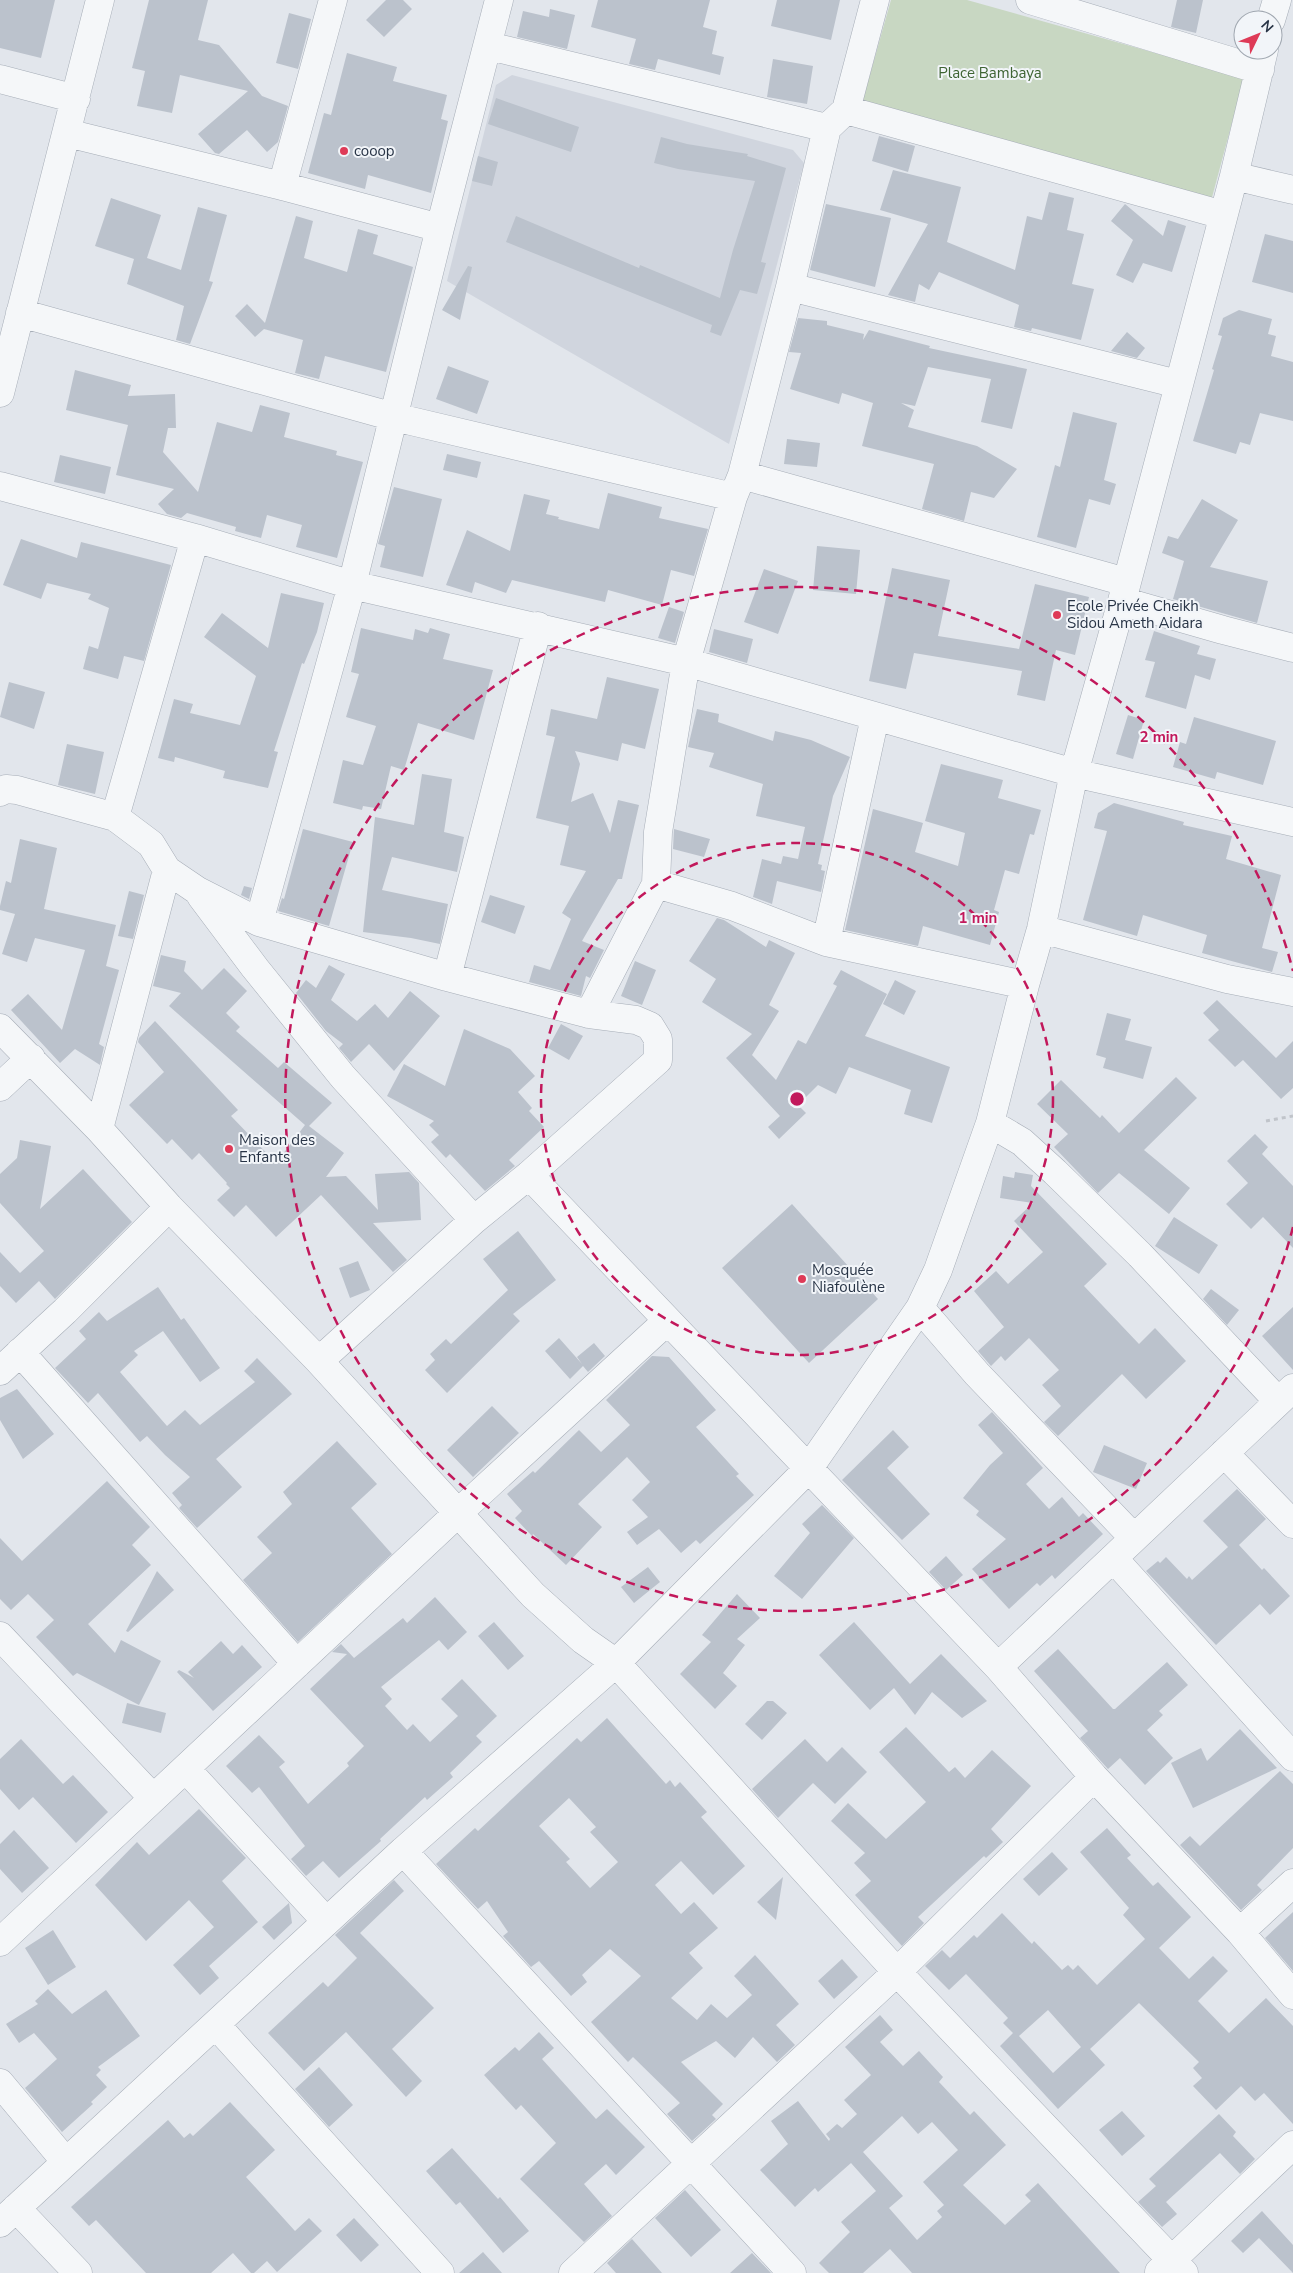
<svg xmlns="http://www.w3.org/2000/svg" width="1293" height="2273" font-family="'Nunito Sans',sans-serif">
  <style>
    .built { fill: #d0d5de }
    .green { fill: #c8d7c2 }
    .building { fill: #bbc2cc; fill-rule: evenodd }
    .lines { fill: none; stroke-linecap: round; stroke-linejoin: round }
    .minor-casing { stroke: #a6adb7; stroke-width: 29 }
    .path { stroke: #c0c4ca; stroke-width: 3; stroke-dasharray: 4 4; stroke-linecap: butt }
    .minor { stroke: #f5f7f9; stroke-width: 28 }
    .ring { fill: none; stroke: #c2185b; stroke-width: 2.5; stroke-dasharray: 9 6 }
    .poi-dot { fill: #de3a57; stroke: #f2f5f9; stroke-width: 2 }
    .labels { text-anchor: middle; stroke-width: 4; stroke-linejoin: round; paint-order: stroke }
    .park-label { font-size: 15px; fill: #3e6433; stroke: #f2f5f9 }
    .poi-label { font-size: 15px; fill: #283446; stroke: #f2f5f9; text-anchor: start }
    .centre { fill: #c2185b; stroke: #f2f5f9; stroke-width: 2.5 }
    .ring-label { font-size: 15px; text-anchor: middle; font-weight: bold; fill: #c2185b; stroke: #f2f5f9; stroke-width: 4; stroke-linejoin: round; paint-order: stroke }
  </style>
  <rect width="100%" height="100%" fill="#e2e6ec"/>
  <path class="built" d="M512,75L793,150L804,163L729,444L447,281L496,85Z"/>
  <path class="green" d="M891,0H967L1244,78L1211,201L862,103Z"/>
  <path class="building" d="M0,0H55L41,58L0,48Z
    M149,0H208L198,40L219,45L262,96L288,106L278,142L267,152L247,130L219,154L215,153L198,134L248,91L180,75L172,113L137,106L145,71L132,68Z
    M386,0H403L412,9L384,37L366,20Z
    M598,0H710L703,27L717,31L712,54L724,57L720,75L658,59L655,70L629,64L636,39L591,27Z
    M777,0H840L831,40L771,26Z
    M1177,0H1203L1196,33L1171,27Z
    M550,9L575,15L567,49L517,37L523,11L549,17Z
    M289,13L311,19L298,69L276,63Z
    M347,53L397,67L393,81L447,95L441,119L448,121L431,193L368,175L365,189L308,173L324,113L331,115Z
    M773,59L813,66L807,104L767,97Z
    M496,98L579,127L571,152L488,124Z
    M879,136L915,146L908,172L872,161Z
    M661,137L687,144L748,154L747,156L786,168L761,262L766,263L757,294L740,290L721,336L710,332L712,325L506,242L516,216L639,268L640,265L720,298L733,250L755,181L678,169L654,163Z
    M478,156L498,162L492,186L472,181Z
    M893,170L961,187L947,242L1015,270L1027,216L1042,220L1049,192L1074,198L1067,230L1084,234L1072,284L1094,289L1081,340L1032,328L1031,331L1014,327L1019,305L939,272L929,290L919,284L915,302L888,295L928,224L880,210Z
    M111,198L161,215L147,258L181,270L198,207L227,215L209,281L213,282L190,344L176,340L184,306L127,284L134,259L95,246Z
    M826,204L891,218L875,287L810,270Z
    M1125,204L1163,236L1168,220L1186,226L1172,272L1143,263L1133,283L1116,275L1133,240L1111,221Z
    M296,216L313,221L304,258L347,272L358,229L378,235L373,254L413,267L386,372L325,356L319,379L295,373L303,340L264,329L255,337L235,316L247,304L265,323Z
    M1265,234L1293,241V293L1252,282Z
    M468,266L472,267L460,320L442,310Z
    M1239,310L1272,319L1268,334L1276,336L1271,356L1293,362V421L1260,413L1250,445L1240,442L1236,454L1193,441L1214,370L1212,369L1222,336L1218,335L1223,318Z
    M798,318L827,321V325L864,334L863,340L869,330L930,346L929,348L1027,369L1012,429L981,422L991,379L928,367L915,406L901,403L914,410L908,427L977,446L1017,469L994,498L971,492L964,521L922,509L934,464L862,446L873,403L842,393L839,404L790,389L801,353L789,352Z
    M1127,332L1145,348L1137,358L1111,351Z
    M448,366L489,381L477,414L436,399Z
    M75,370L131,385L128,396L175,394L176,428H168L163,452L198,492L217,422L252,432L260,405L290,413L284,437L337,451L336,455L363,462L337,558L296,547L302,525L267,515L261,538L235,531L236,527L187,513L181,518L167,514L158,504L174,489L116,475L128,425L66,410Z
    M1073,412L1117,423L1104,480L1116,484L1110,505L1089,499L1076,548L1037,537L1055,465L1060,467Z
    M787,439L820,443L817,467L784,464Z
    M447,454L481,462L477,478L443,470Z
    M60,455L111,467L105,494L54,482Z
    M394,487L442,499L423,577L380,567L385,546L378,544Z
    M608,493L662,507L659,518L708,529L694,576L671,570L662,605L608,590L605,602L512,580L506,593L475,582L472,593L446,585L467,530L510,551L524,494L550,500L546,514L559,517L558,519L599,529Z
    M1202,499L1238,520L1210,567L1268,581L1257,623L1173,599L1184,561L1162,553L1168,536L1178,539Z
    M21,539L77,558L81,542L171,565L144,661L124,656L118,679L83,669L89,646L98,649L109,608L88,599L91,594L47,583L41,599L3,585Z
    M817,546L860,550L856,594L813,590Z
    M892,568L950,580L938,636L1019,649L1035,584L1089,597L1075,655L1056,650L1045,701L1017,695L1022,671L914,653L906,689L869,681Z
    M764,569L798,581L778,634L744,622Z
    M281,593L324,603L317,632L304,664L302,663L274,751L278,752L268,788L223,778L225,771L175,757L174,762L158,758L174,699L193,704L190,713L240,725L256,676L204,637L222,613L268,648Z
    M669,607L684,612L675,643L658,638Z
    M361,628L413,640L415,629L428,633L430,628L450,634L443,659L493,670L474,740L418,723L404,770L391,766L381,809L363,806L362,810L333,803L343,760L363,765L376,726L346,717L359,674L351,672Z
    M714,629L753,639L747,663L709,652Z
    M1154,631L1200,646L1197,654L1216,659L1210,680L1195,675L1186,709L1145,697L1155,662L1145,660Z
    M607,677L659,689L645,749L622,743L618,761L575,751L580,764L571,802L593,793L610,833L618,800L639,805L622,879H618L582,941L604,950L590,978L586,976L581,996L529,982L534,965L550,970L571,919L562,913L586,871L560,865L569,826L536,818L555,737L546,735L551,709L597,719Z
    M9,682L45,692L34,729L0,717Z
    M697,709L719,714L718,722L773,741L775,731L811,740L850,757L833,796L818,864L822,865L821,870L825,871L821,892L777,881L772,904L753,897L762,859L781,864L783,856L798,859L805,827L756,816L763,784L709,767L714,753L688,747Z
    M1128,715L1144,720L1133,759L1116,754Z
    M1194,717L1276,741L1263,785L1217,772L1215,779L1173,767L1180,742L1186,744Z
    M67,744L104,752L95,794L58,785Z
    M941,764L1003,780L998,798L1041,810L1034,835L1030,834L1019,874L1005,870L994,910L999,912L990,945L923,926L918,946L845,930L873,809L923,823L915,852L958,866L965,833L925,821Z
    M422,774L452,779L444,832L464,837L457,872L392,857L382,890L448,904L440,944L411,938L363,932L375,817L414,825Z
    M1114,803L1184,822L1183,825L1232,836L1226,859L1281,875L1262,948L1278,952L1272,972L1202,953L1207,935L1143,915L1137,936L1083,920L1107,831L1094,828L1098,813Z
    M303,829L353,842L329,926L278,911L282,898L284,899Z
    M674,829L710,839L704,857L673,849Z
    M20,839L57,848L44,909L116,925L106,966L119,970L99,1044L104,1047L100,1065L75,1049L60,1063L11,1010L28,994L62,1030L85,950L35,938L27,962L2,954L15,914L0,910V906L6,881L11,883Z
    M244,886L252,888L249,899L241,895Z
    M129,891L144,895L133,939L118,936Z
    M490,895L525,906L515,934L481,922Z
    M717,918L724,920L766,947L769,940L795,953L769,1005L779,1011L752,1055L776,1080L798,1040L806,1044L837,986L833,984L841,970L887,994L865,1036L950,1067L932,1123L904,1114L911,1090L849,1067L836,1094L818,1085L798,1105L806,1113L779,1139L768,1127L780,1116L726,1058L752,1034L702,1002L716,979L689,961Z
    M161,955L186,961L184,971L202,990L224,968L247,991L226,1013L240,1027L236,1031L278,1068L284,1062L332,1103L309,1126L344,1153L326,1177L346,1176L378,1210L375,1174L409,1172L419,1183L421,1220L373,1223L407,1260L393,1272L321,1195L276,1237L246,1205L234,1217L217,1200L230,1188L226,1184L227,1183L199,1153L192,1160L172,1139L167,1144L129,1105L164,1072L138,1042L139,1038L155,1021L238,1110L231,1116L276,1163L305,1125L169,1006L181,993L153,986Z
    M635,961L656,970L642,1005L621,996Z
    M329,965L345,974L331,1000L357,1021L375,1004L388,1018L410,991L440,1016L394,1071L369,1044L351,1062L339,1048L343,1044L326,1031L296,993L306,980L316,988Z
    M895,980L916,991L904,1015L883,1004Z
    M1217,1000L1276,1058L1293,1041V1088L1281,1099L1243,1060L1235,1067L1208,1040L1219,1030L1203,1013Z
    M1107,1013L1131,1019L1125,1040L1152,1047L1143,1079L1103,1068L1106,1058L1096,1055Z
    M561,1024L583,1036L569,1060L548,1048Z
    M464,1029L510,1049L535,1076L518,1092L532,1108L529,1111L544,1127L509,1160L515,1166L485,1191L450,1154L446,1158L431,1142L439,1135L429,1125L434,1121L387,1096L404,1064L445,1086Z
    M1176,1077L1197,1098L1144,1150L1190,1188L1169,1214L1119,1173L1098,1193L1054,1147L1068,1134L1037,1104L1061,1080L1100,1118L1102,1115L1119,1133Z
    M1255,1134L1268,1147L1262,1154L1293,1186V1248L1263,1217L1251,1229L1226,1204L1248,1183L1227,1161Z
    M20,1140L51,1146L40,1209L83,1169L132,1222L55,1299L39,1281L16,1303L0,1286V1252L20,1273L44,1251L0,1203V1174L17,1158Z
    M1015,1172L1033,1175L1031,1186L1107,1264L1084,1286L1139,1344L1155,1328L1186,1361L1146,1399L1122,1374L1058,1436L1044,1422L1061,1406L1042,1385L1059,1370L1029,1338L1005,1361L1001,1356L991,1366L978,1351L1004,1327L974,1291L996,1271L1008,1284L1043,1252L1014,1221L1033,1203L1000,1198L1003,1176L1014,1178Z
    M792,1204L878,1299L809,1363L722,1268Z
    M1174,1217L1218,1245L1199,1274L1155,1246Z
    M518,1231L556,1280L513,1314L520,1321L447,1393L425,1370L435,1360L430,1354L446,1339L451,1344L508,1290L483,1259Z
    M358,1261L370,1290L350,1298L339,1268Z
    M158,1287L181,1320L184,1318L220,1368L200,1382L163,1331L134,1351L138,1355L120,1372L167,1426L185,1410L200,1425L255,1382L244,1371L257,1358L292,1394L216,1459L242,1487L197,1528L179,1508L182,1505L172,1493L190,1477L165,1455L147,1436L140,1442L98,1393L88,1403L55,1368L86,1339L79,1331L99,1312L107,1321Z
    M1211,1289L1239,1310L1227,1325L1203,1299Z
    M1293,1307V1370L1262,1336Z
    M559,1338L582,1364L577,1357L594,1343L605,1356L588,1372L583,1366L570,1379L545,1351Z
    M652,1356L669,1357L716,1410L696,1427L739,1474L736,1476L754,1495L700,1544L696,1540L681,1553L659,1529L637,1545L627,1532L648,1517L632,1500L650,1482L627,1457L578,1504L602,1527L566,1565L533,1534L532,1536L515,1518L522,1511L507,1494L533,1471L535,1473L579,1430L601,1452L630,1425L606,1400Z
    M17,1389L54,1434L23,1459L0,1420V1398Z
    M492,1406L519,1433L473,1477L447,1450Z
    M992,1412L1043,1468L1026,1484L1049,1509L1062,1497L1079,1517L1083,1513L1103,1534L1055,1579L1052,1575L1040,1586L1037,1583L1009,1609L972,1569L1006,1539L976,1515L979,1511L963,1498L990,1465L1003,1453L978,1425Z
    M893,1430L909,1447L887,1468L930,1514L902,1540L842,1480Z
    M337,1441L377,1484L351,1508L392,1554L298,1642L243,1580L272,1553L257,1537L292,1504L283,1492Z
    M1104,1445L1147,1463L1136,1489L1093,1472Z
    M107,1481L150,1527L132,1545L151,1565L88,1624L115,1653L121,1640L161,1661L139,1705L77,1673L73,1676L36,1637L54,1620L28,1594L11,1610L0,1599V1538L22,1561Z
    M1237,1489L1266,1519L1239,1545L1262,1570L1264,1568L1290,1596L1270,1615L1260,1604L1216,1645L1146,1571L1158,1561L1160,1563L1166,1557L1187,1579L1189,1576L1192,1580L1228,1547L1203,1521Z
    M822,1505L854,1538L802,1599L774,1576L810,1533L802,1524Z
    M946,1556L963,1575L946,1590L929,1572Z
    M648,1567L660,1582L634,1603L621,1587Z
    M157,1571L174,1590L128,1632L126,1631Z
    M737,1594L760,1618L737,1639L745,1645L723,1673L737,1686L715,1709L680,1674L711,1642L702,1635Z
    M435,1597L467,1632L448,1650L439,1640L381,1687L392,1699L385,1706L407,1730L413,1724L430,1742L458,1716L441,1699L462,1679L497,1716L476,1736L482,1742L450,1773L453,1777L427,1800L425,1797L380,1839L381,1841L339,1878L323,1861L306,1876L291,1859L305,1846L259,1787L252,1793L226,1766L259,1735L285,1762L279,1767L308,1804L349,1766L347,1763L364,1746L310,1689L347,1654L332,1652L341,1644L354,1658L403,1618L407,1623Z
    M494,1622L524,1656L508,1670L478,1636Z
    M854,1622L910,1684L941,1654L987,1701L962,1718L932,1692L915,1715L894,1688L870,1710L819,1655Z
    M221,1641L233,1654L242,1645L262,1667L213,1711L177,1672L179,1670L194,1678L188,1672Z
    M1058,1649L1113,1709H1115L1167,1662L1188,1685L1159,1711L1163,1715L1147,1730L1173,1758L1145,1785L1120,1758L1108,1769L1080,1738L1088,1731L1034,1671Z
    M767,1701H773L787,1713L762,1740L745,1724Z
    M127,1703L166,1713L161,1733L122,1723Z
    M607,1718L666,1784L670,1780L675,1787L680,1782L707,1812L701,1817L745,1866L713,1895L681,1861L655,1885L681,1914L694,1902L718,1928L689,1953L703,1968L671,1998L697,2020L711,2004L727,2018L752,1995L734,1976L755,1955L799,2004L776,2025L795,2045L777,2062L753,2037L735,2058L716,2041L681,2062L723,2104L712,2115L716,2119L692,2141L667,2114L680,2103L633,2057L628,2062L591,2022L641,1976L610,1949L582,1975L587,1982L571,1996L539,1961L531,1967L503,1936L508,1932L487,1901L478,1909L436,1864L475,1828L478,1831L577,1738L581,1742ZM569,1798L596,1827L590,1832L618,1862L590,1888L566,1862L570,1859L539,1826Z
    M906,1727L949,1772L955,1767L965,1778L992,1750L1031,1786L991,1829L1003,1842L986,1858L984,1856L918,1917L924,1923L902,1946L855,1895L871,1881L854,1863L865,1853L831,1821L848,1803L886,1839L926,1802L879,1752Z
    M1240,1729L1277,1768L1193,1808L1171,1763L1201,1748L1207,1761Z
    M21,1739L63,1784L73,1775L108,1812L76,1843L33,1797L19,1810L0,1789V1759Z
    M805,1739L827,1762L842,1747L867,1772L835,1804L813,1783L778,1818L752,1789Z
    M1280,1771L1293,1784V1848L1257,1885L1262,1890L1241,1910L1180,1845L1190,1836L1200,1846Z
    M199,1809L246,1858L222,1881L258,1922L209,1966L219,1978L200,1995L173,1965L214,1927L189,1900L146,1941L95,1885L137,1842L149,1855Z
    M1107,1828L1131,1855L1127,1858L1153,1886L1158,1882L1191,1917L1159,1948L1189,1979L1213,1956L1228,1971L1198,2001L1229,2033L1266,1998L1293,2026V2124L1264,2093L1255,2101L1241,2086L1216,2110L1193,2086L1202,2078L1193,2068L1199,2062L1139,2003L1090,2049L1105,2065L1058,2109L1000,2046L1013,2033L1003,2023L1008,2018L966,1974L949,1990L925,1966L942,1950L950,1958L974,1935L977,1938L1002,1913L1032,1944L1034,1941L1062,1970L1068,1965L1073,1970L1078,1965L1097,1985L1145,1939L1123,1915L1129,1908L1080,1852ZM1048,2010L1081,2047L1053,2073L1019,2036Z
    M14,1830L49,1868L22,1893L0,1869V1844Z
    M1052,1852L1068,1869L1039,1896L1023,1879Z
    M783,1877L776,1920L757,1902Z
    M394,1880L404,1891L360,1933L434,2008L392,2049L422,2081L406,2097L346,2032L304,2071L268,2033L323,1982L328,1987L357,1958L335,1935Z
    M289,1903L292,1923L274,1940L262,1927Z
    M1293,1912V1971L1265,1938Z
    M53,1930L76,1967L48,1985L25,1948Z
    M842,1959L858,1977L834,1999L818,1981Z
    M48,1989L72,2014L106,1990L140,2036L98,2067L101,2070L96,2075L107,2087L91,2102L93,2104L62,2132L25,2088L57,2059L34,2033L19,2043L6,2024L38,2004L35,2001Z
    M880,2015L893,2030L880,2042L903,2066L919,2051L943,2077L939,2082L970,2115L974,2111L1006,2145L963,2185L1005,2225L1031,2201L1025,2195L1038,2183L1120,2273H912L890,2249L863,2273H829L819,2263L850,2232L841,2222L876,2191L851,2163L818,2192L815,2188L795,2207L760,2170L788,2144L771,2121L798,2101L829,2141L830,2139L826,2134L837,2124L842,2128L857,2114L844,2100L871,2075L845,2047ZM902,2116L918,2134L932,2122L958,2150L923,2182L944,2205L937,2211L942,2217L917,2240L889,2208L903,2196L863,2152Z
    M539,2032L554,2048L542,2059L596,2119L607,2109L645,2147L616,2175L606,2164L584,2184L612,2216L584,2242L520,2179L556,2143L521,2105L516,2110L484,2075L515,2047L519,2051Z
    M319,2067L353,2105L329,2127L295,2089Z
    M230,2102L275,2150L246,2177L295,2231L309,2218L322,2231L277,2272L267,2261L254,2273H251L233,2253L211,2273H146L96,2220L89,2226L71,2207L168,2120L184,2138L190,2133L193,2136Z
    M1122,2111L1145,2136L1122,2156L1099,2130Z
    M1219,2114L1236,2132L1233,2136L1255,2159L1240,2174L1220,2153L1166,2202L1177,2214L1162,2227L1138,2202L1156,2186L1149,2179Z
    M452,2148L498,2199L500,2197L529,2231L503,2253L460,2202L456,2205L426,2171Z
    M685,2190L721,2230L691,2257L655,2218Z
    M1262,2211L1293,2245V2273L1259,2238L1243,2253L1231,2241Z
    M354,2218L379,2245L361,2262L336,2235Z
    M632,2239L662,2273H616L607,2263Z
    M483,2252L502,2273H459Z
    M752,2253L771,2273H730Z"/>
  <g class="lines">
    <defs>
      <path id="minor" d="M1030,0L1260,70
        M1271,20L1277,0
        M489,46L827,128
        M0,79L76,99
        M846,110L1223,215
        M67,133L282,186L440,228
        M1234,176L1293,190
        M282,186L333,0
        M790,287L1178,384
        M20,313L394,417L733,497
        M0,393L100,0
        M742,475L1126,582
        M0,486L195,538L352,585L686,662L1074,773L1293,822
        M1122,601L1223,630L1293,648
        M0,792L6,789L17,790L115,817L151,844L167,870L198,891L259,922L447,977L589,1014L636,1020L650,1026L658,1039V1060L529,1175L474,1220L319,1361
        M115,817L195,538
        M656,884L732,906L826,942L1025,985
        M201,896L255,968L343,1077L474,1220
        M259,922L352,585L440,228L499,0
        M1041,929L1227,979L1293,992
        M826,942L875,717
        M447,977L538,626
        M589,1014L656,884L658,832L686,662L733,497L742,475L790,287L827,128L846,110L875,0
        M0,1028L99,1129L169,1207L319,1361L533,1595L583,1640L616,1663L897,1972L1184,2273
        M0,1087L31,1058
        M990,1123L1022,1142L1055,1172L1140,1255L1278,1401
        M99,1129L167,870
        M529,1175L998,1667L1094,1777L1240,1932L1293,1995
        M920,1308L977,1374L1134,1538
        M20,1352L297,1664
        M0,1371L65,1311L169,1207
        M1224,1453L1293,1524
        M1114,1559L1293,1757
        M0,1636L153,1798
        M998,1667L1293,1388
        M186,1769L326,1921
        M403,1851L792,2273
        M1240,1932L1293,1883
        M0,1942L459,1512L666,1322
        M216,2025L440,2273
        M0,2083L66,2162
        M16,2208L78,2273
        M0,2223L403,1851L616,1663L809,1468L920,1308L938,1270L990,1123L1025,985L1041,929L1074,773L1122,601L1234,176L1264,50
        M1159,2272L1293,2145
        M573,2273L897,1972L1094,1777"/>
    </defs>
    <use href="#minor" class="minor-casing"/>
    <path class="path" d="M1266,1121L1293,1116"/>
    <use href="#minor" class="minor"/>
  </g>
  <g class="ring">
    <circle cx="797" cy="1099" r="256"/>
    <path d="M1293 1227A512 512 0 1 1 1293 971"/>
  </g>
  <g class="poi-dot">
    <circle cx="344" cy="151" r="5"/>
    <circle cx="1057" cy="615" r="5"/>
    <circle cx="229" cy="1149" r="5"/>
    <circle cx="802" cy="1279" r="5"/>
  </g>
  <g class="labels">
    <g class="park-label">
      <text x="990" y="78">Place Bambaya</text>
    </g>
    <g class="poi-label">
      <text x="354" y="156">cooop</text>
      <text x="1067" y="611">Ecole Privée Cheikh<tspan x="1067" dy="17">Sidou Ameth Aidara</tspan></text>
      <text x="239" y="1145">Maison des<tspan x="239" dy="17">Enfants</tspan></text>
      <text x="812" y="1275">Mosquée<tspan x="812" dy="17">Niafoulène</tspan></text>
    </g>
  </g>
  <circle cx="797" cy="1099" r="8" class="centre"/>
  <g class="ring-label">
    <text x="1159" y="742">2 min</text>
    <text x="978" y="923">1 min</text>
  </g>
  <g transform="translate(1258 35) rotate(47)"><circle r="24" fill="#f2f5f9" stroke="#a1a8b1"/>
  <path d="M0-4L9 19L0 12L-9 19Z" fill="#de3a57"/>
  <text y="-8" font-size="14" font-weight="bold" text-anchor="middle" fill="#283446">N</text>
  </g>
</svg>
